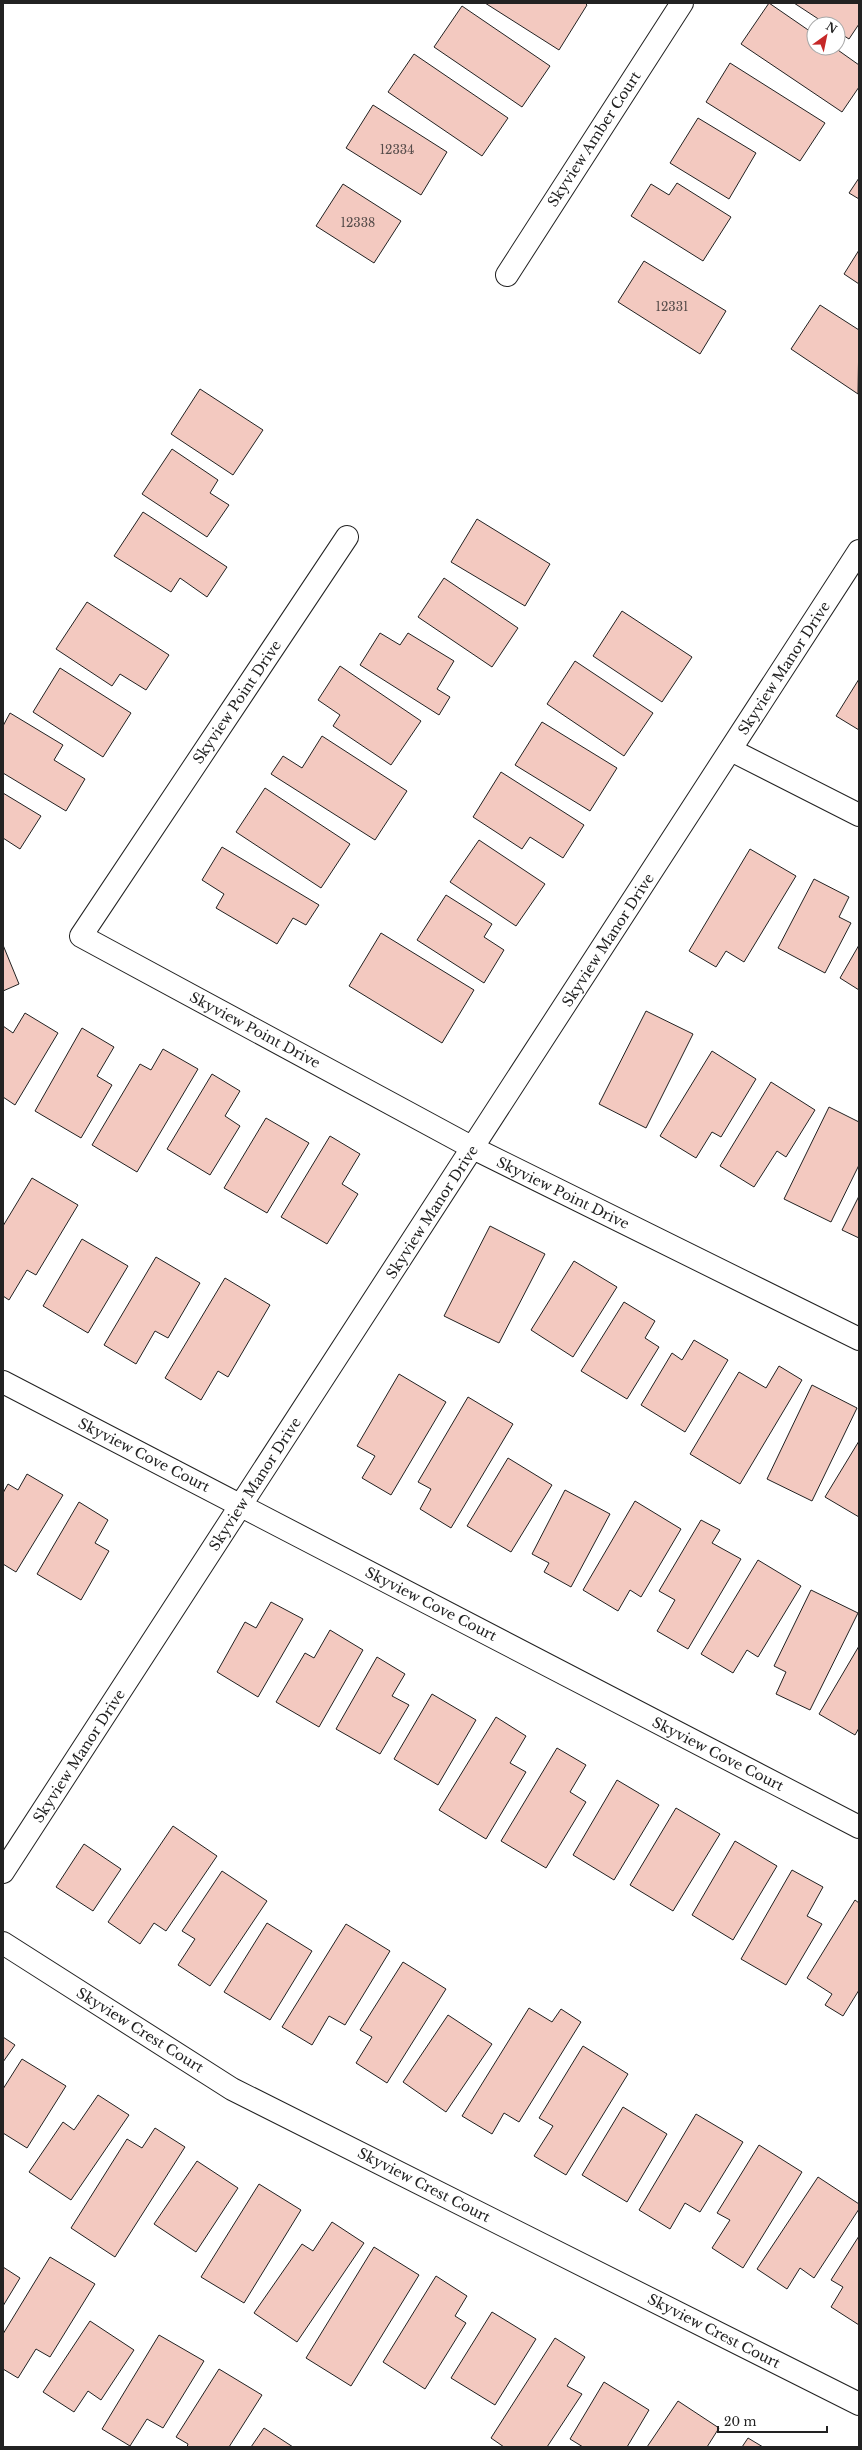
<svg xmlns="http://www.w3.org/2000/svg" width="862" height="2450" font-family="'Libre Baskerville',serif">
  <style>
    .building { fill: #f3c9c0; stroke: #222 }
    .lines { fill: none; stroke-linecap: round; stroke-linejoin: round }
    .minor-casing { stroke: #222; stroke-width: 24 }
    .minor { stroke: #fff; stroke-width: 22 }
    .labels { text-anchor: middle; stroke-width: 3; stroke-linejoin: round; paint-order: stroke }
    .number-label { font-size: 12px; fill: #564c4a }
    .street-label { font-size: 14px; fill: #222; stroke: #fff }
  </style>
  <rect width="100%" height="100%" fill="#fff"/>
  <path class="building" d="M485,3H585L587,5L559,50Z
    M769,3L814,34V48H835L859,65V87L842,112L741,44Z
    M794,3H859V24L849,39L838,32V24H826Z
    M462,6L550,66L522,107L434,47Z
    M414,54L508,118L482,156L388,92Z
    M730,63L825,123L800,161L706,102Z
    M373,105L447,152L421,195L346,148Z
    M698,118L756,153L729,199L670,163Z
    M859,178V199L849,193Z
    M677,183L731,217L703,261L631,216L651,184L669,195Z
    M343,184L401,221L374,263L316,226Z
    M859,250V284L844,274Z
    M644,261L726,311L700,354L618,302Z
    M820,305L859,330L858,394L791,349Z
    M200,389L263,430L233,475L171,434Z
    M172,449L218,480L210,493L229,505L207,537L142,494Z
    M143,512L227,567L207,597L180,578L171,592L114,556Z
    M477,519L550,564L525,606L451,562Z
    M444,578L518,628L492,667L418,617Z
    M87,602L169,655L146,690L120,674L112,686L56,649Z
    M622,611L692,657L662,702L593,656Z
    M380,633L400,645L408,633L454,661L437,689L450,697L439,715L360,665Z
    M575,661L653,713L624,756L547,704Z
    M340,666L421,721L391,765L333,726L340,715L318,700Z
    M60,668L131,713L103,757L33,712Z
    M859,679V730L836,716Z
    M10,713L63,745L54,760L85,779L66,811L3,773V726Z
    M542,722L617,768L590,811L515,765Z
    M322,736L407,791L375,840L271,774L283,756L302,768Z
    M501,772L584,825L563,858L530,837L522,849L473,817Z
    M265,788L350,844L321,888L236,832Z
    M3,793L41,816L20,849L3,838Z
    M479,840L545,884L516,926L450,882Z
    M222,847L319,905L306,925L293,918L277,944L216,908L224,894L202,880Z
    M750,849L796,876L744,962L726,951L716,967L689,951Z
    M814,879L849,897L839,917L851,923L825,973L778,948Z
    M446,895L492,924L484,937L504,950L484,983L417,940Z
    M381,933L474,990L442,1043L349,986Z
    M3,945L19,984L3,991Z
    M859,945V990L840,978Z
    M646,1011L693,1034L646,1128L599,1104Z
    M25,1013L58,1033L15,1105L3,1097V1026L13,1033Z
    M82,1028L114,1047L97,1076L112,1085L81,1138L35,1111Z
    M163,1049L198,1069L137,1172L92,1145L140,1064L151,1070Z
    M712,1051L756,1079L721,1137L712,1132L696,1158L660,1136Z
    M212,1074L240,1091L225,1116L240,1126L210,1175L167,1149Z
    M771,1082L815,1110L786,1157L777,1151L754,1187L720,1166Z
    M829,1107L859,1122V1165L831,1222L784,1199Z
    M266,1118L309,1143L267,1213L224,1188Z
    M330,1136L360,1154L342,1184L358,1194L327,1244L281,1217Z
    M32,1178L78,1205L36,1275L27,1270L9,1300L3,1296V1226Z
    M859,1196V1238L842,1230Z
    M490,1226L545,1254L499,1343L444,1316Z
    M82,1239L128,1266L88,1333L43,1306Z
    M156,1257L200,1283L168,1338L155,1331L136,1364L104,1345Z
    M574,1261L617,1287L573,1357L531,1330Z
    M225,1278L270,1305L228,1377L218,1371L201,1400L165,1378Z
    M624,1302L655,1321L645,1338L659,1347L627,1399L581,1371Z
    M694,1340L728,1360L685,1432L641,1405L672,1353L682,1360Z
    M779,1366L802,1380L740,1484L690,1454L739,1372L766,1388Z
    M399,1374L446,1402L391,1495L362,1478L375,1456L357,1446Z
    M812,1385L857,1408L812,1501L767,1479Z
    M468,1397L513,1424L451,1528L420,1509L431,1489L418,1482Z
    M859,1441V1517L825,1497Z
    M508,1458L552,1485L511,1552L467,1526Z
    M27,1474L63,1495L16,1572L3,1564V1493L8,1484L18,1490Z
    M565,1490L610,1514L571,1587L544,1572L549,1563L532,1554Z
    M635,1501L681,1529L641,1597L630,1590L618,1611L583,1590Z
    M79,1502L108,1520L95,1543L109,1551L81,1600L37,1574Z
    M701,1520L720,1530L712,1543L741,1559L688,1649L657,1631L675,1600L659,1591Z
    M758,1560L801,1586L758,1657L747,1650L733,1673L701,1654Z
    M811,1590L858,1613L810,1710L776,1694L786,1672L774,1666Z
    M271,1602L303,1619L258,1697L217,1672L245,1622L256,1628Z
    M330,1630L363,1650L319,1727L276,1702L305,1653L314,1658Z
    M859,1646V1728L855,1735L819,1714Z
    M377,1657L405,1674L392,1696L409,1705L380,1754L336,1729Z
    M432,1694L476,1720L438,1785L394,1759Z
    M496,1717L526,1736L510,1763L526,1772L486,1839L439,1810Z
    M557,1748L586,1765L570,1792L586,1802L546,1868L501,1841Z
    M617,1780L659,1805L614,1880L573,1855Z
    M676,1808L720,1834L673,1911L630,1885Z
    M173,1826L217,1856L166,1931L154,1923L140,1944L108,1922Z
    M735,1841L777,1866L733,1940L692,1915Z
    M84,1844L121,1869L93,1911L56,1887Z
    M792,1870L823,1887L807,1916L822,1924L786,1985L741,1959Z
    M222,1871L267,1901L210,1986L178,1965L195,1939L182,1931Z
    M855,1900L859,1903V1990L843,2016L825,2005L832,1994L807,1978Z
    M267,1923L312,1951L270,2020L224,1992Z
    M346,1924L390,1951L345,2025L329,2016L312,2045L282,2027Z
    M403,1962L446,1989L387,2083L356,2063L372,2037L360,2030Z
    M529,2008L552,2022L561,2009L581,2022L519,2122L504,2113L492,2134L462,2116Z
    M448,2015L492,2044L446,2112L403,2082Z
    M3,2037L15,2045L3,2062Z
    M583,2046L628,2074L566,2175L534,2156L553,2126L539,2118Z
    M22,2059L66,2086L27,2148L3,2133V2089Z
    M98,2095L129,2115L71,2200L29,2172L63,2122L74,2130Z
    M623,2107L667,2134L627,2202L582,2175Z
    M696,2114L743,2142L700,2212L685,2203L670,2229L639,2210Z
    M155,2128L185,2147L115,2257L71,2228L127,2139L142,2148Z
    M759,2145L802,2172L743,2268L712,2248L730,2220L717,2213Z
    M197,2161L238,2188L196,2252L154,2224Z
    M818,2177L859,2204V2209L814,2278L800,2268L787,2289L757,2269Z
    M259,2184L301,2210L244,2303L201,2277Z
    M332,2222L364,2243L297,2342L254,2313L302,2244L313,2251Z
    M859,2236V2325L831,2307L843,2287L831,2280Z
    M374,2247L419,2275L351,2386L306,2358Z
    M50,2257L95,2284L50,2357L36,2349L18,2378L3,2369V2334Z
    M3,2267L20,2278L3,2306Z
    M436,2276L467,2296L455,2316L466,2323L425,2389L383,2362Z
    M492,2312L536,2339L495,2405L451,2378Z
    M90,2321L134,2350L101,2400L88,2391L74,2412L43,2392Z
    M159,2335L204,2361L163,2428L147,2419L130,2446L102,2429Z
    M555,2338L585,2357L567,2386L582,2394L547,2447H504L491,2438Z
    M219,2369L262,2395L229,2447H187L188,2444L176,2437Z
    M604,2382L649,2410L627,2447H583L570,2439Z
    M678,2401L719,2428L707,2447H647Z
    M264,2428L293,2447H251Z
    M748,2438L763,2447H742Z"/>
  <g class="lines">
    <defs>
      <path id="minor" d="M507,275L682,3
        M347,537L81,936L473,1148L859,1339
        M731,750L859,815
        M3,1382L859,1827
        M3,1872L859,551
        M3,1943L232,2089L859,2404"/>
    </defs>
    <use href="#minor" class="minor-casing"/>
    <use href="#minor" class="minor"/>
  </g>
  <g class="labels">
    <g class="number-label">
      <text x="397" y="154">12334</text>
      <text x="358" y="227">12338</text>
      <text x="672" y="311">12331</text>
    </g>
    <g class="street-label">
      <text transform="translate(594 139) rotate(-57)" y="5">Skyview Amber Court</text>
      <text transform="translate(784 668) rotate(-57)" y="5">Skyview Manor Drive</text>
      <text transform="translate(237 702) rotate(-56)" y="5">Skyview Point Drive</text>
      <text transform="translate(608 940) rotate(-57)" y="5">Skyview Manor Drive</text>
      <text transform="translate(255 1030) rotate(28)" y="5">Skyview Point Drive</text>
      <text transform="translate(563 1193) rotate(26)" y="5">Skyview Point Drive</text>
      <text transform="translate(432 1212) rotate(-57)" y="5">Skyview Manor Drive</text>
      <text transform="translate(144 1455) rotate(27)" y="5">Skyview Cove Court</text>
      <text transform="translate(255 1484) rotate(-57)" y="5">Skyview Manor Drive</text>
      <text transform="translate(431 1604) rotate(27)" y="5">Skyview Cove Court</text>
      <text transform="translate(718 1754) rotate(27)" y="5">Skyview Cove Court</text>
      <text transform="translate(79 1756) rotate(-57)" y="5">Skyview Manor Drive</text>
      <text transform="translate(140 2030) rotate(32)" y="5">Skyview Crest Court</text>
      <text transform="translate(424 2185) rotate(27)" y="5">Skyview Crest Court</text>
      <text transform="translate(714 2331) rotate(27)" y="5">Skyview Crest Court</text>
    </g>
  </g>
  <rect width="862" height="2450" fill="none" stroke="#222222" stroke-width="8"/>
  <g transform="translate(826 36) rotate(33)"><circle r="19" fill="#ffffff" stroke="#a7a7a7"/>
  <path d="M0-3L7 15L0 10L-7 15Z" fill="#c62828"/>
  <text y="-6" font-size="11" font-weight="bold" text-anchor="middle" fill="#222222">N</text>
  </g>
  <path d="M718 2426v6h109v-6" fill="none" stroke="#222222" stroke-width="2"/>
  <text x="724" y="2426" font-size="12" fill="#222222" stroke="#ffffff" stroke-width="3" paint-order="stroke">20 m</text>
</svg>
